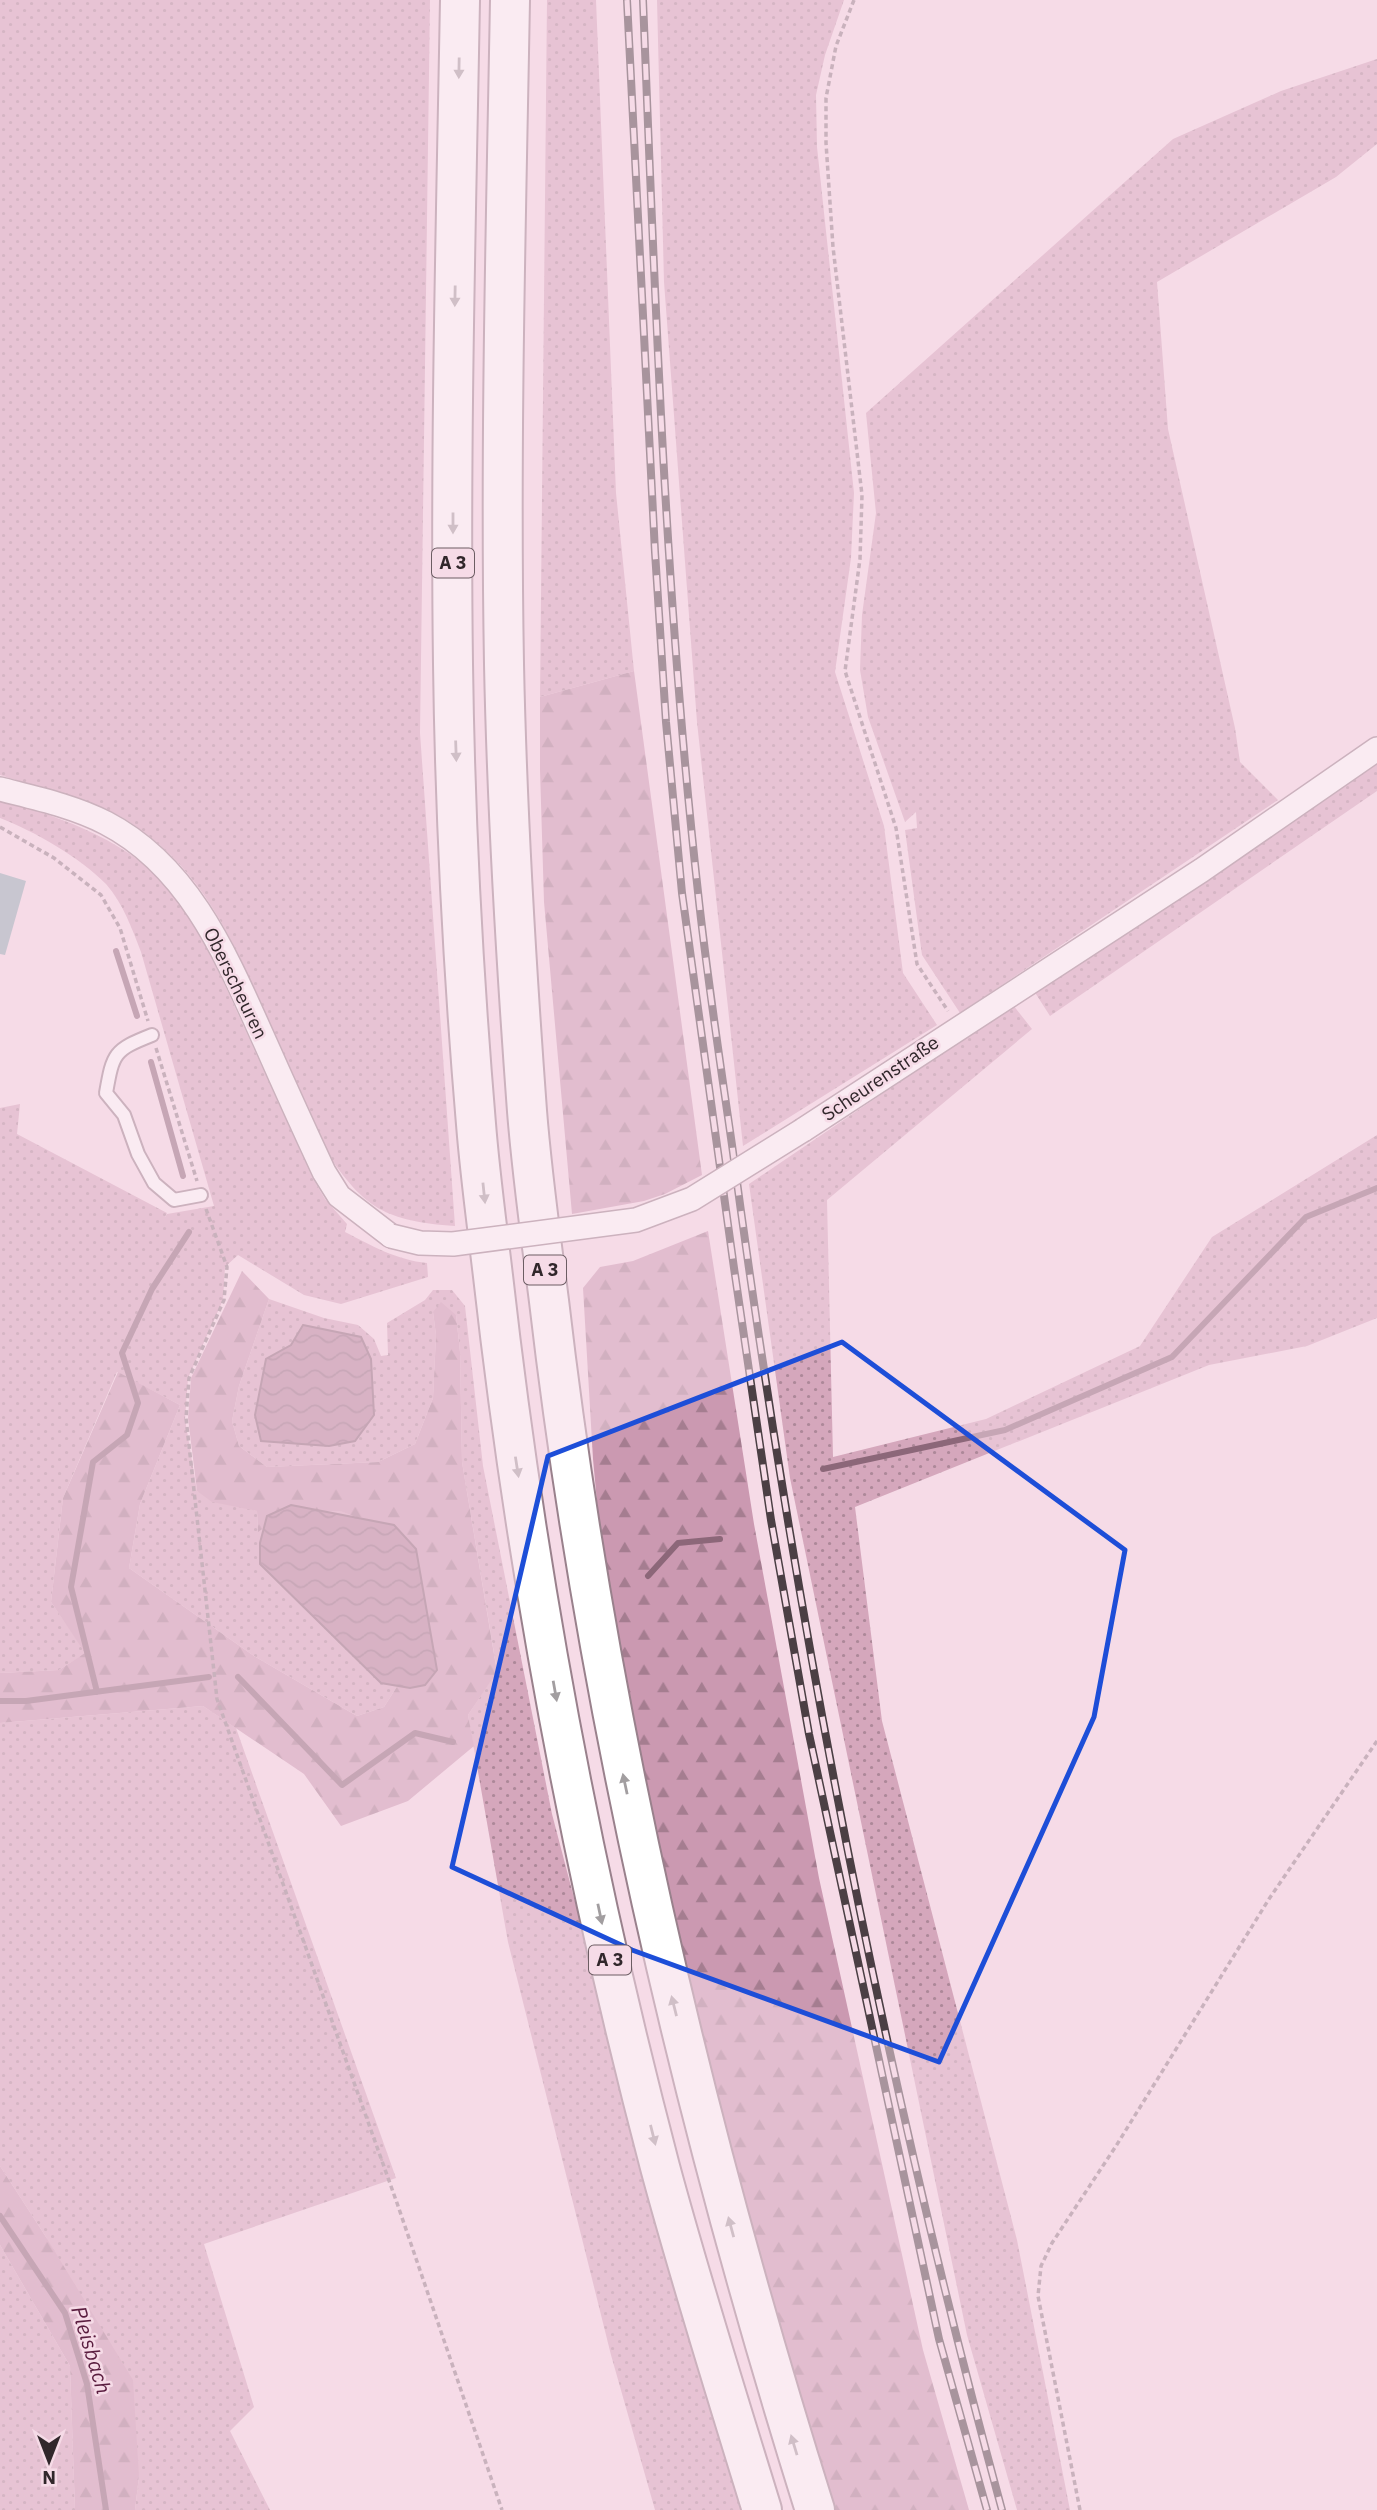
<svg xmlns="http://www.w3.org/2000/svg" width="1377" height="2510" font-family="'IBM Plex Sans',sans-serif">
  <style>
    .grass { fill: url(#grass-dots) }
    .forest { fill: url(#forest-firs) }
    .water { fill: url(#water-waves); stroke: #8c6779; stroke-width: 2 }
    .lines { fill: none; stroke-linecap: round; stroke-linejoin: round }
    .stream { stroke: #8c6779; stroke-width: 6 }
    .building { fill: #90adb4 }
    .lane-casing { stroke: #99818c; stroke-width: 16 }
    .street-casing { stroke: #99818c; stroke-width: 26 }
    .highway-casing { stroke: #99818c; stroke-width: 42 }
    .path { stroke: #938189; stroke-width: 3.5; stroke-dasharray: 5 3.5; stroke-linecap: butt }
    .lane { stroke: #fff; stroke-width: 12 }
    .street { stroke: #fff; stroke-width: 23 }
    .highway { stroke: #fff; stroke-width: 38 }
    .rail-casing { stroke: #4b3f44; stroke-width: 8 }
    .rail { stroke: #f6dbe7; stroke-width: 5; stroke-dasharray: 16; stroke-linecap: butt }
    .street-bridge-casing { stroke: #99818c; stroke-width: 26; stroke-linecap: butt }
    .street-bridge { stroke: #fff; stroke-width: 23 }
    .oneway { fill: #a29ea0 }
    .marked { fill: none; stroke: #1d4ed8; stroke-width: 5; stroke-linejoin: round }
    .labels { text-anchor: middle; stroke-width: 5; stroke-linejoin: round; paint-order: stroke }
    .shield { fill: #f6dbe7; stroke: #6c5d63; stroke-width: 2 }
    .shield-label { font-size: 18px; font-weight: bold; fill: #31272b }
    .street-label { font-size: 19px; fill: #31272b; stroke: #f6dbe7 }
    .water-label { font-size: 21px; font-style: italic; fill: #5a1d3f; stroke: #f6dbe7 }
  </style>
  <defs>
    <pattern id="grass-dots" width="8" height="8" patternUnits="userSpaceOnUse" patternTransform="scale(1.75)"><rect width="8" height="8" fill="#d5a7bc"/><path d="M2 2h.1M6 6h.1" fill="none" stroke="#ad8899" stroke-width="1.8" stroke-linecap="round"/></pattern>
    <pattern id="forest-firs" width="22" height="20" patternUnits="userSpaceOnUse" patternTransform="scale(1.75)"><rect width="22" height="20" fill="#cb99b1"/><path d="M5 1l3.5 6h-7zM16 11l3.5 6h-7z" fill="#a57d90"/></pattern>
    <pattern id="water-waves" width="16" height="10" patternUnits="userSpaceOnUse" patternTransform="scale(1.75)"><rect width="16" height="10" fill="#b3829a"/><path d="M0 5q4-4 8 0t8 0" fill="none" stroke="#926a7e"/></pattern>
  </defs>
  <rect width="100%" height="100%" fill="#f6dbe7"/>
  <path class="grass" d="M0,0H430L420,733L455,1226C386,1221 364,1209 326,1151C307,1107 287,1063 268,1019C232,939 203,868 125,819C94,800 36,787 0,775Z
    M547,0H596L616,493L634,671L540,697Z
    M657,0H844L825,55L816,95L817,147L854,493L851,558L835,672L884,826L903,973L937,1025L743,1146L697,722L664,282Z
    M1377,59V144L1336,177L1157,282L1168,429L1235,728L1240,762L1278,800L960,1013L922,955L905,830L917,828L916,812L905,822L868,717L860,670L862,615L876,513L866,413L1173,139L1281,91Z
    M1377,764V791L1050,1016L1034,991Z
    M0,800C65,818 133,842 177,897C185,907 192,918 199,928L312,1177L325,1199L347,1224L345,1232C372,1246 397,1260 427,1263L428,1277L341,1304L304,1295L238,1255L225,1267L223,1300L188,1378L185,1419L197,1491L257,1511L258,1531L281,1516L308,1511H341L377,1525L398,1685L384,1707L357,1716L254,1656L129,1568L140,1504L180,1405L117,1372L63,1498L51,1602L86,1653L59,1670L0,1673V1108L20,1104L17,1134L167,1213L165,1217L167,1214L214,1206L141,952C132,929 123,903 106,884C79,857 36,832 0,818Z
    M1013,1005L1032,1029L827,1200L833,1457L986,1419L1140,1346L1212,1237L1377,1135V1318L1307,1346L1209,1365L855,1507L882,1721L1017,2240L1070,2510H1017L967,2335L790,1478L749,1184Z
    M433,1290H452L465,1306L483,1466L552,1814L664,2241L743,2510H655L611,2355L508,1942L468,1715L497,1671L462,1462L460,1352L456,1315L433,1312L436,1335L433,1398L415,1444L378,1462L267,1467L239,1446L232,1421L239,1386L269,1299L324,1318L358,1325L374,1339L381,1356L388,1355L387,1323L425,1300Z
    M203,1706L236,1728L396,2178L204,2244L254,2407L230,2431L270,2510H135L139,2476L46,2237L0,2166V1723Z
    M0,2245L70,2366L75,2510H0Z"/>
  <path class="forest" d="M634,671L702,1175L665,1194L644,1201L572,1214L544,902L540,770V697Z
    M708,1231L754,1524L819,1878L923,2350L969,2510H832L774,2347L670,1905L601,1545L593,1459L583,1288L600,1267L633,1261Z
    M242,1271L269,1299L239,1386L232,1421L239,1446L267,1467L378,1462L415,1444L433,1398L436,1335L433,1312L441,1302L456,1315L460,1352L462,1462L497,1672L468,1715L474,1746L408,1801L341,1826L304,1774L203,1706L0,1723V1673L59,1670L85,1653L51,1602L63,1498L118,1372L180,1405L140,1504L129,1568L254,1656L357,1716L384,1707L398,1685L377,1525L340,1511H308L281,1516L258,1532L257,1511L212,1502L197,1491L188,1418L191,1378Z
    M0,2166L46,2237L133,2380L139,2476L135,2510H75L70,2366L0,2245Z"/>
  <path class="water" d="M303,1325L361,1337L371,1359L374,1415L355,1441L329,1446L261,1441L255,1415L266,1359L291,1345Z
    M291,1505L394,1525L416,1549L437,1670L425,1685L410,1688L381,1683L260,1564V1543L267,1516Z"/>
  <g class="lines">
    <path class="stream" d="M116,951L137,1016
      M151,1062L183,1176
      M823,1469L1005,1430L1172,1357L1306,1217L1377,1188
      M648,1576L678,1543L720,1539
      M238,1677L342,1785L415,1733L453,1742
      M97,1692L71,1587L93,1462L127,1435L138,1403L122,1353L152,1289L189,1232
      M0,1701H26L209,1677
      M0,2216L65,2313L87,2384L106,2510"/>
  </g>
  <path class="building" d="M0,873L26,881L5,955L0,954Z"/>
  <g class="lines">
    <defs>
      <path id="lane" d="M152,1035C114,1050 113,1053 106,1093L124,1115L138,1154L154,1183L174,1200L201,1195"/>
      <path id="street" d="M0,789C35,798 73,806 106,823C191,867 228,960 265,1042C284,1085 304,1129 324,1172L339,1196L391,1236
        M803,1130L1202,870L1377,749"/>
      <path id="highway" d="M460,0C456,221 450,443 453,664C455,817 463,971 476,1124C480,1175 487,1225 493,1276C527,1577 583,1875 660,2167C691,2282 727,2396 762,2510
        M510,0C506,221 500,443 504,664C507,813 516,962 527,1111C532,1175 541,1238 549,1301C597,1713 691,2115 815,2510"/>
    </defs>
    <use href="#lane" class="lane-casing"/>
    <use href="#street" class="street-casing"/>
    <use href="#highway" class="highway-casing"/>
    <path class="path" d="M854,0L836,46L826,98V143L833,247L862,495L860,559L845,671L896,828L917,964L948,1011
      M0,827L54,858L101,895L120,928L148,1021
      M156,1048L197,1181
      M206,1209L227,1267L224,1300L189,1378L186,1418L217,1699L397,2203L502,2510
      M1080,2510L1038,2296L1041,2266L1052,2243L1116,2146L1269,1899L1377,1741"/>
    <use href="#lane" class="lane"/>
    <use href="#street" class="street"/>
    <use href="#highway" class="highway"/>
    <defs>
      <path id="rail" d="M627,0L655,552L666,722L682,893L734,1268L771,1520L809,1734L939,2339L987,2510
        M643,0C655,297 665,596 698,892C707,977 720,1061 732,1145C793,1605 880,2062 1002,2510"/>
    </defs>
    <use href="#rail" class="rail-casing"/>
    <use href="#rail" class="rail"/>
    <defs>
      <path id="street-bridge" d="M391,1236L420,1243L453,1244L636,1220L692,1199L803,1130"/>
    </defs>
    <use href="#street-bridge" class="street-bridge-casing"/>
    <use href="#street-bridge" class="street-bridge"/>
  </g>
  <defs><path id="oneway-solid" d="M-6-.8H1V-3.2L6.5 0L1 3.2V.8H-6Z" transform="scale(1.75)"/></defs>
  <g class="oneway">
    <use href="#oneway-solid" transform="translate(459 68) rotate(91)"/>
    <use href="#oneway-solid" transform="translate(455 296) rotate(91)"/>
    <use href="#oneway-solid" transform="translate(453 523) rotate(90)"/>
    <use href="#oneway-solid" transform="translate(456 751) rotate(88)"/>
    <use href="#oneway-solid" transform="translate(484 1193) rotate(84)"/>
    <use href="#oneway-solid" transform="translate(517 1467) rotate(81)"/>
    <use href="#oneway-solid" transform="translate(555 1691) rotate(80)"/>
    <use href="#oneway-solid" transform="translate(625 1784) rotate(-102)"/>
    <use href="#oneway-solid" transform="translate(600 1914) rotate(78)"/>
    <use href="#oneway-solid" transform="translate(674 2006) rotate(-104)"/>
    <use href="#oneway-solid" transform="translate(653 2135) rotate(76)"/>
    <use href="#oneway-solid" transform="translate(731 2227) rotate(-105)"/>
    <use href="#oneway-solid" transform="translate(794 2445) rotate(-107)"/>
  </g>
  <path d="M0 0H1377V2510H0ZM842,1342L1125,1550L1094,1717L939,2062L632,1950L452,1867L548,1456Z" fill="#f6dbe7" fill-opacity=".55" fill-rule="evenodd"/>
  <path class="marked" d="M842,1342L1125,1550L1094,1717L939,2062L632,1950L452,1867L548,1456Z"/>
  <g class="labels">
    <g class="shield">
      <rect x="432" y="548.5" width="42" height="29" rx="5"/>
      <rect x="524" y="1255.5" width="42" height="29" rx="5"/>
      <rect x="589" y="1945.5" width="42" height="29" rx="5"/>
    </g>
    <g class="shield-label">
      <text x="453" y="569">A 3</text>
      <text x="545" y="1276">A 3</text>
      <text x="610" y="1966">A 3</text>
    </g>
    <g class="street-label">
      <text transform="translate(236 983) rotate(64)" y="7">Oberscheuren</text>
      <text transform="translate(880 1078) rotate(-34)" y="7">Scheurenstraße</text>
    </g>
    <g class="water-label">
      <text transform="translate(91 2350) rotate(73)" y="7">Pleisbach</text>
    </g>
  </g>
  <g transform="translate(49 2461) rotate(180)" stroke="#f6dbe7" stroke-width="5" paint-order="stroke">
  <path d="M0-5L12 26L0 18L-12 26Z" fill="#31272b"/>
  <text y="-10" font-size="19" font-weight="bold" text-anchor="middle" fill="#31272b">N</text>
  </g>
</svg>
